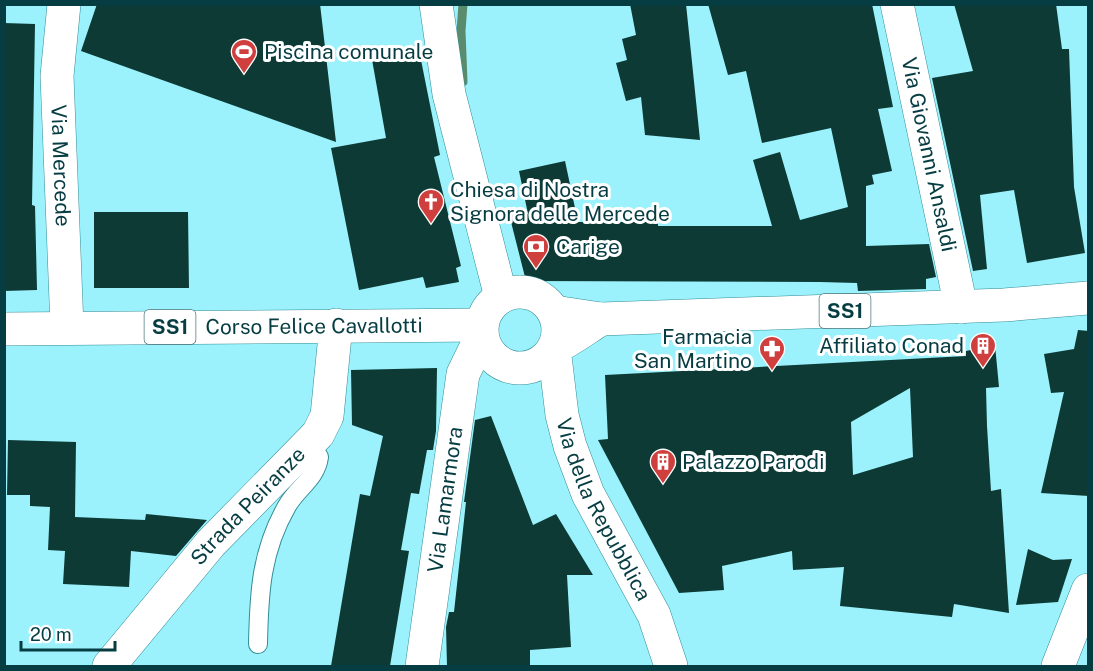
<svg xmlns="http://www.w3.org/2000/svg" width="1093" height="671" font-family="'Public Sans',sans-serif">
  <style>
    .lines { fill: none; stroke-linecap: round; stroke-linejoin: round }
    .stream { stroke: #5b8b6d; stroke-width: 9 }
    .building { fill: #0d3a35; fill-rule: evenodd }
    .lane-casing { stroke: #338d97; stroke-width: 20 }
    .street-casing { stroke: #338d97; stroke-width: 34 }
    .primary-casing { stroke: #338d97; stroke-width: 34 }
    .lane { stroke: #fff; stroke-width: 18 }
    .street { stroke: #fff; stroke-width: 33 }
    .primary { stroke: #fff; stroke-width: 33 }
    .labels { text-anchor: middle; stroke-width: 6; stroke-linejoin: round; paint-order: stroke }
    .shield { fill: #fff; stroke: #51777b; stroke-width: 1.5 }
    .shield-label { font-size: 20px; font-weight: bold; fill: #063d42 }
    .poi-label { font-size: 21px; fill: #063d42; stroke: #fff; text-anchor: start }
    .street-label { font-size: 21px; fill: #063d42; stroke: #fff }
  </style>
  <rect width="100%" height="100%" fill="#9bf2fc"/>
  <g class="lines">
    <path class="stream" d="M463,82L461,31L463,4"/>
  </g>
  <path class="building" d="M97,4H320L336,142L81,51Z
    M630,4H686L700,140L645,135L641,97L626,101L616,63L627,60L622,39L636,35Z
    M708,4H872L893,107L878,109L892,171L872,175L874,184L866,186V246L929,244L936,277L926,279V289L858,291L857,283L820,282L526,281L509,214H528L519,171L565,161L578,222H658V226H772L753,160L780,152L800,220L848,207L831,128L762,143L746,71L728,75Z
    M954,4H1056L1062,49H1069L1074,187L1085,253L1027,263L1014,190L980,195L987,269L973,271L932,78L973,71Z
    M4,23L35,24L32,205L35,206L37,290L4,291Z
    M418,45L440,155L434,157L461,266L456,268L459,282L426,288L423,277L359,290L331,148L386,138L371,54Z
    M94,212H188L189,288H94Z
    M1078,330L1089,331V496L1041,493L1064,392L1051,393L1044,354L1074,349Z
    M995,345L999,387L986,388L987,426L991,491L1001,489L1009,613L954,604L952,617L840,606L844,567L793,570L792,551L722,566L724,590L679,593L598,440L608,439L605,375L966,356V351ZM910,388L913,457L853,475L851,422Z
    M437,368L436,431L433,450H427L419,494L411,493L401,550L409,551L390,666H331L360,494L370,496L383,436L352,425L351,370Z
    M491,416L533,525L556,514L593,575H567L571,647L530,650V666H447L446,627L449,612H454L466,502H464L475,420Z
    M8,440L76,442L75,517L145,520L146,514L207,520L176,556L131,551L129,587L63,584L65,551L48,550L50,507L30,506V495H7Z
    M1028,549L1053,560L1072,559L1058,602L1016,605Z"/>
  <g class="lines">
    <defs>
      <path id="lane" d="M258,644C259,593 261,551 287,506C297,488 316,479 319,457L309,442"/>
      <g id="street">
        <path id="s1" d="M64,4L57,76L67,327"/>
        <path d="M436,4L449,94L501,297"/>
        <path id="s2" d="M897,4L961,307"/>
        <path id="s3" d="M109,666L211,543L318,434L327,416L336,325"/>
        <path d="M1058,666L1088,590"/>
      </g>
      <g id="primary">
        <circle cx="520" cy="330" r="38"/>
        <path d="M554,312L601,319L1004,305L1088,298"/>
        <path id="s4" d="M601,319C585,329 571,340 554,348L562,415L570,446L588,494L654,615L671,666"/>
        <path id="s5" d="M4,329L482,325"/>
        <path id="s6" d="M422,666L463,374L482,335"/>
      </g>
    </defs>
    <use href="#lane" class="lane-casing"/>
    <use href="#street" class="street-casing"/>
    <use href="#primary" class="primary-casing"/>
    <use href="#lane" class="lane"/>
    <use href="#street" class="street"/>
    <use href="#primary" class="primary"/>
  </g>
  <defs>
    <symbol id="stadium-pin" viewBox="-11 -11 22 30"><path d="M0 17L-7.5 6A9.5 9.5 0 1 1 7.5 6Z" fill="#ce3f3e" stroke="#fff"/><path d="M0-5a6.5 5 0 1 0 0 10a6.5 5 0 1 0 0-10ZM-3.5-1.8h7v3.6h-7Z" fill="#fff"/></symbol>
    <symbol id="church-pin" viewBox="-11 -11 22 30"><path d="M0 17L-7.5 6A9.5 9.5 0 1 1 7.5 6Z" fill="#ce3f3e" stroke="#fff"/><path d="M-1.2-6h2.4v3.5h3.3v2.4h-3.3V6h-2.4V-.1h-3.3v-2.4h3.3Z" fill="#fff"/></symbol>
    <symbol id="bank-pin" viewBox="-11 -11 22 30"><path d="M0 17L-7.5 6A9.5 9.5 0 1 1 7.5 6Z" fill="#ce3f3e" stroke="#fff"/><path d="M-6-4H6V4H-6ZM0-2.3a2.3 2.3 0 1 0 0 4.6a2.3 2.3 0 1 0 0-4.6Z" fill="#fff"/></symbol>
    <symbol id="building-pin" viewBox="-11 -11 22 30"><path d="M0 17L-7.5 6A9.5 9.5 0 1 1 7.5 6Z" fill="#ce3f3e" stroke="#fff"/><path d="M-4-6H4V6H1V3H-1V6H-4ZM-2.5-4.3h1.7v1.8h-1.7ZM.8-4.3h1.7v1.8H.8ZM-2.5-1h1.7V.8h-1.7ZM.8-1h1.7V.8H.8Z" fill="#fff"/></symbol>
    <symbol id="pharmacy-pin" viewBox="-11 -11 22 30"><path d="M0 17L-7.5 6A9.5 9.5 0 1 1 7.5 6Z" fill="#ce3f3e" stroke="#fff"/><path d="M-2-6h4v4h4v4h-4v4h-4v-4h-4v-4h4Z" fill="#fff"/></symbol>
  </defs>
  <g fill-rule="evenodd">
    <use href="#stadium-pin" x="229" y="37" width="30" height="40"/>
    <use href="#church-pin" x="416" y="187" width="30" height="40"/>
    <use href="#bank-pin" x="521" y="232" width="30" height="40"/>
    <use href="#building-pin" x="968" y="331" width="30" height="40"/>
    <use href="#pharmacy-pin" x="757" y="334" width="30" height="40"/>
    <use href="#building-pin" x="648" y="447" width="30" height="40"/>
  </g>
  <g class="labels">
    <g class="shield">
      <rect x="819.5" y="294" width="51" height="34" rx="4.5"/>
      <rect x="144.5" y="310" width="51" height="34" rx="4.5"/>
    </g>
    <g class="shield-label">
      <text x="845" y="318">SS1</text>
      <text x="170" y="334">SS1</text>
    </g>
    <g class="poi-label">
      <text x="264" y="59">Piscina comunale</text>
      <text x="450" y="197">Chiesa di Nostra<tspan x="450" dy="24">Signora delle Mercede</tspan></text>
      <text x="556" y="254">Carige</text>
      <text x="752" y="344" text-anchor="end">Farmacia<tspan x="752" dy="24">San Martino</tspan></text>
      <text x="964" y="353" text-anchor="end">Affiliato Conad</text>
      <text x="682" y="469">Palazzo Parodi</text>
    </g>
    <g class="street-label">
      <text dy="7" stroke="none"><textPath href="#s2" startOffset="154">Via Giovanni Ansaldi</textPath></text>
      <text dy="7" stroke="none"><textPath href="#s1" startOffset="162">Via Mercede</textPath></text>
      <text dy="7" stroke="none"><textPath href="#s5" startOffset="310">Corso Felice Cavallotti</textPath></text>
      <text dy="7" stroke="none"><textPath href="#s6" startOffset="168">Via Lamarmora</textPath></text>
      <text dy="7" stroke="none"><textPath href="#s3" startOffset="212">Strada Peiranze</textPath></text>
      <text dy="7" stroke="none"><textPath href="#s4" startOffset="226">Via della Repubblica</textPath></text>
    </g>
  </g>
  <rect width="1093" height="671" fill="none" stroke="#063d42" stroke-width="12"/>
  <path d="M21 641v9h94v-9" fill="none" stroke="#063d42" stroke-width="3"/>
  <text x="30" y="641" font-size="18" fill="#063d42" stroke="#ffffff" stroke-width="4.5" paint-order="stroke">20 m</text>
</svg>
